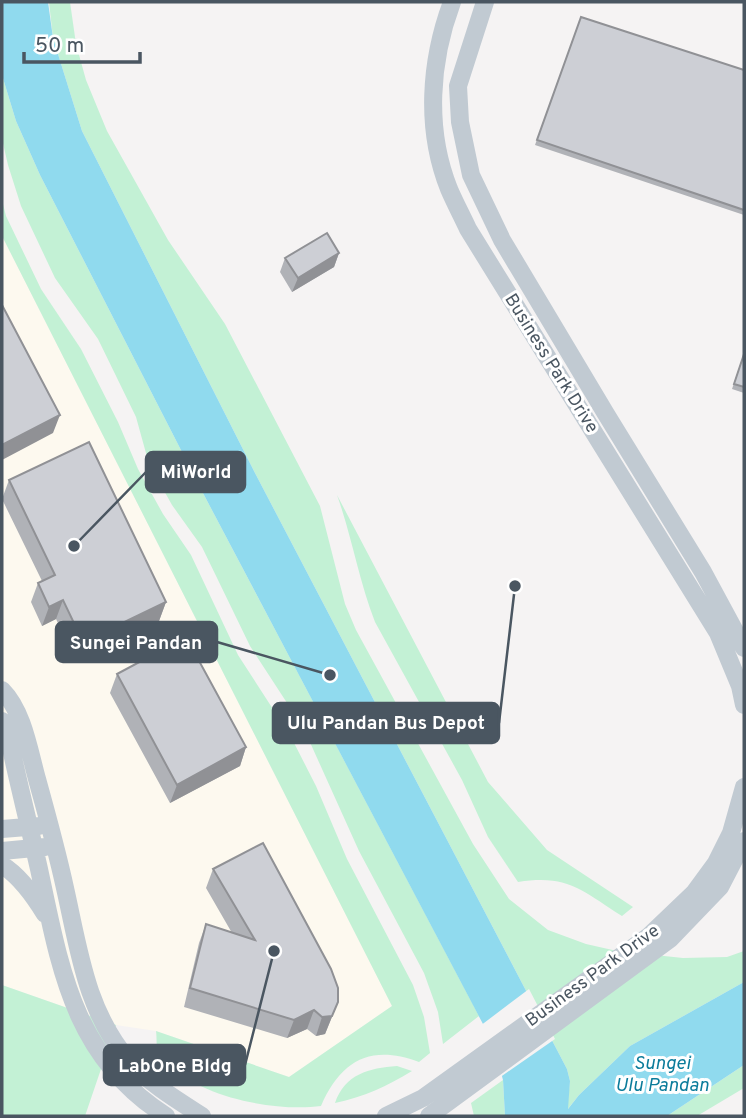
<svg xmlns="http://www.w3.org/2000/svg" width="746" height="1118" font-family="Overpass,sans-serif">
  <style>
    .commercial { fill: #fdf9ef }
    .green { fill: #c3f1d5 }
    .water { fill: #90daee }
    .pier { fill: #f5f3f3 }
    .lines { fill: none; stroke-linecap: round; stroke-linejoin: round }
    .minor { stroke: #c1cad2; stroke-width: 18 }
    .wall { fill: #b0b2b7 }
    .shaded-wall { fill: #909195 }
    .building { fill: #cdcfd5; stroke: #909195; stroke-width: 2 }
    .labels { text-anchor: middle; stroke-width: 6; stroke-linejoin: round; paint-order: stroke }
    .street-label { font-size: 18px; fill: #4a5661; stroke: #fff }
    .water-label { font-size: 19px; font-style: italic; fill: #0c7c9b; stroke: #fff }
    .leader { fill: none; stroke: #4a5661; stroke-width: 2.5 }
    .callout-dot { fill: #4a5661; stroke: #fff; stroke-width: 2.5 }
    .callout { fill: #4a5661; stroke: #4a5661; stroke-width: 2.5 }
    .callout-label { font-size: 19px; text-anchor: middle; font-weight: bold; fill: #fff }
  </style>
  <rect width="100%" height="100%" fill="#f5f3f3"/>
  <path class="commercial" d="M2,236L392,1006L289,1077L156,1031L116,1025L2,985Z"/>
  <path class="green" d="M49,2H70L76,44L86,80L107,131L168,240L225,324L320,506L345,604L356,630L473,844L509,899L548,930L586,944L617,951L683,958L727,957L744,951V982L630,1046L579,1095L567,1110L570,1081L567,1069L255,473L82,131L53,38Z
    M2,75L16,121L40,175L204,495L479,1016L443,1044L438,1012L424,973L359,851L304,729L250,646L202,547L172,505L149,464L136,417L98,339L55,278L21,206L8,165L2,139Z
    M2,200L6,216L41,289L81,349L118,422L138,469L163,514L191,555L238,655L291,737L316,786L347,859L413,985L424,1017L430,1053L419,1062C371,1044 341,1060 321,1106C277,1112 201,1098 169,1064C166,1061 160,1057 158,1053C156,1047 157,1037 156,1031L289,1077L392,1006L2,236Z
    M337,495L488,782L547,850L633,907L622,916C582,891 569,874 518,882L488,837L462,780L375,622C359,581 352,537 337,495Z
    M2,985L116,1025L85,1116H2Z
    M744,1065V1088L697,1116H667Z
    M397,1066L412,1071C387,1086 364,1097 335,1103C345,1074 369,1068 397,1066Z
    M503,1080L505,1116H474L471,1103Z"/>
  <path class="water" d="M2,2H48L53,38L82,131L255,473L567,1069L570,1081L568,1109L579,1095L630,1046L744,982V1065L667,1116H505L503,1080L493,1043L204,495L40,175L16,121L2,75Z"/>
  <path class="pier" d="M529,989L555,1039L499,1078L490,1044L480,1026Z"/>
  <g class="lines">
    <path class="minor" d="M452,2C430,61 425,129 449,189C455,203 462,216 468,229L718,633L740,686L744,705
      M485,2L458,86L460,122L471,175L502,240L606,414L703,572L744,648
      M2,690C23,711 29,750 37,779C47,815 57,851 65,888C79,950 86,1011 129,1061C149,1083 177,1100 202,1116
      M2,721L9,739C18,782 29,825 39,869C60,967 73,1057 166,1116
      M2,829L39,826
      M2,851L45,847
      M2,865C20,876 34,896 45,914
      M386,1116L423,1098L649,936L694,893L716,863L731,833L744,787
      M429,1116L670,939L720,887L744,841"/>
  </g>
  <path class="wall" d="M581,17L744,70V215L535,145Z
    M339,253L334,267L292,292L280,272L285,258Z
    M744,353V393L732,389Z
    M9,480L166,602L159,621L76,660L56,619L42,626L31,602L38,583L42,581L2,499Z
    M117,674L246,747L240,766L170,803L110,693Z
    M213,869L338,1002L325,1034L316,1036L307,1029L287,1038L184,1007L199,943L206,924L232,933L206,888Z"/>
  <path class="shaded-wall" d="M339,253L334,267L292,292L298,278Z
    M60,415L53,433L2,460V445Z
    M63,600L56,619L42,626L49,607Z
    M166,602L159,621L76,660L83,642Z
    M246,747L240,766L170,803L177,785Z
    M338,1002L325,1034L316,1036L322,1017Z
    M314,1010L307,1029L287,1038L294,1020Z"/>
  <path class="building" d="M581,17L744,70V210L537,140Z
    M327,233L339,253L298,278L285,258Z
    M2,305L60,415L2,445Z
    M744,354V387L734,384Z
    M89,442L166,602L83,642L63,600L49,607L38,583L55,575L9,480Z
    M186,637L246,747L177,785L117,674Z
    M263,843L331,969L338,988V1002L332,1016L322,1017L314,1010L294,1020L190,988L206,924L255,940L213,869Z"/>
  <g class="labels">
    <g class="street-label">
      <text transform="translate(552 363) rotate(58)" y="6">Business Park Drive</text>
      <text transform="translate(592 975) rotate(-36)" y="6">Business Park Drive</text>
    </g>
    <g class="water-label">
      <text x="662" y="1069">Sungei<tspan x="662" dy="22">Ulu Pandan</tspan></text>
    </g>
  </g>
  <path class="leader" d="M74 546L146 472M330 675L217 642M515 586L499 723M274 951L245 1065"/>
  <g class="callout-dot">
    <circle cx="74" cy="546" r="7"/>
    <circle cx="330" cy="675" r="7"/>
    <circle cx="515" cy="586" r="7"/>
    <circle cx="274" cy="951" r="7"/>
  </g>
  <g class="callout">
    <rect x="146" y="452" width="99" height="40" rx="7"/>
    <rect x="56" y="622" width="161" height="40" rx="7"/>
    <rect x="273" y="703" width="226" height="40" rx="7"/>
    <rect x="104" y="1045" width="141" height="40" rx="7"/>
  </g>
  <g class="callout-label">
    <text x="196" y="478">MiWorld</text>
    <text x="136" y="649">Sungei Pandan</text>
    <text x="386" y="729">Ulu Pandan Bus Depot</text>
    <text x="175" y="1072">LabOne Bldg</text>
  </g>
  <rect width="746" height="1118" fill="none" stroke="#4a5661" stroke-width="7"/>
  <path d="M24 52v10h116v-10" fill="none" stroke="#4a5661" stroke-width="3.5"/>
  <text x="35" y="52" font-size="21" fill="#4a5661" stroke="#ffffff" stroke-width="5" paint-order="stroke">50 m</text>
</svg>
